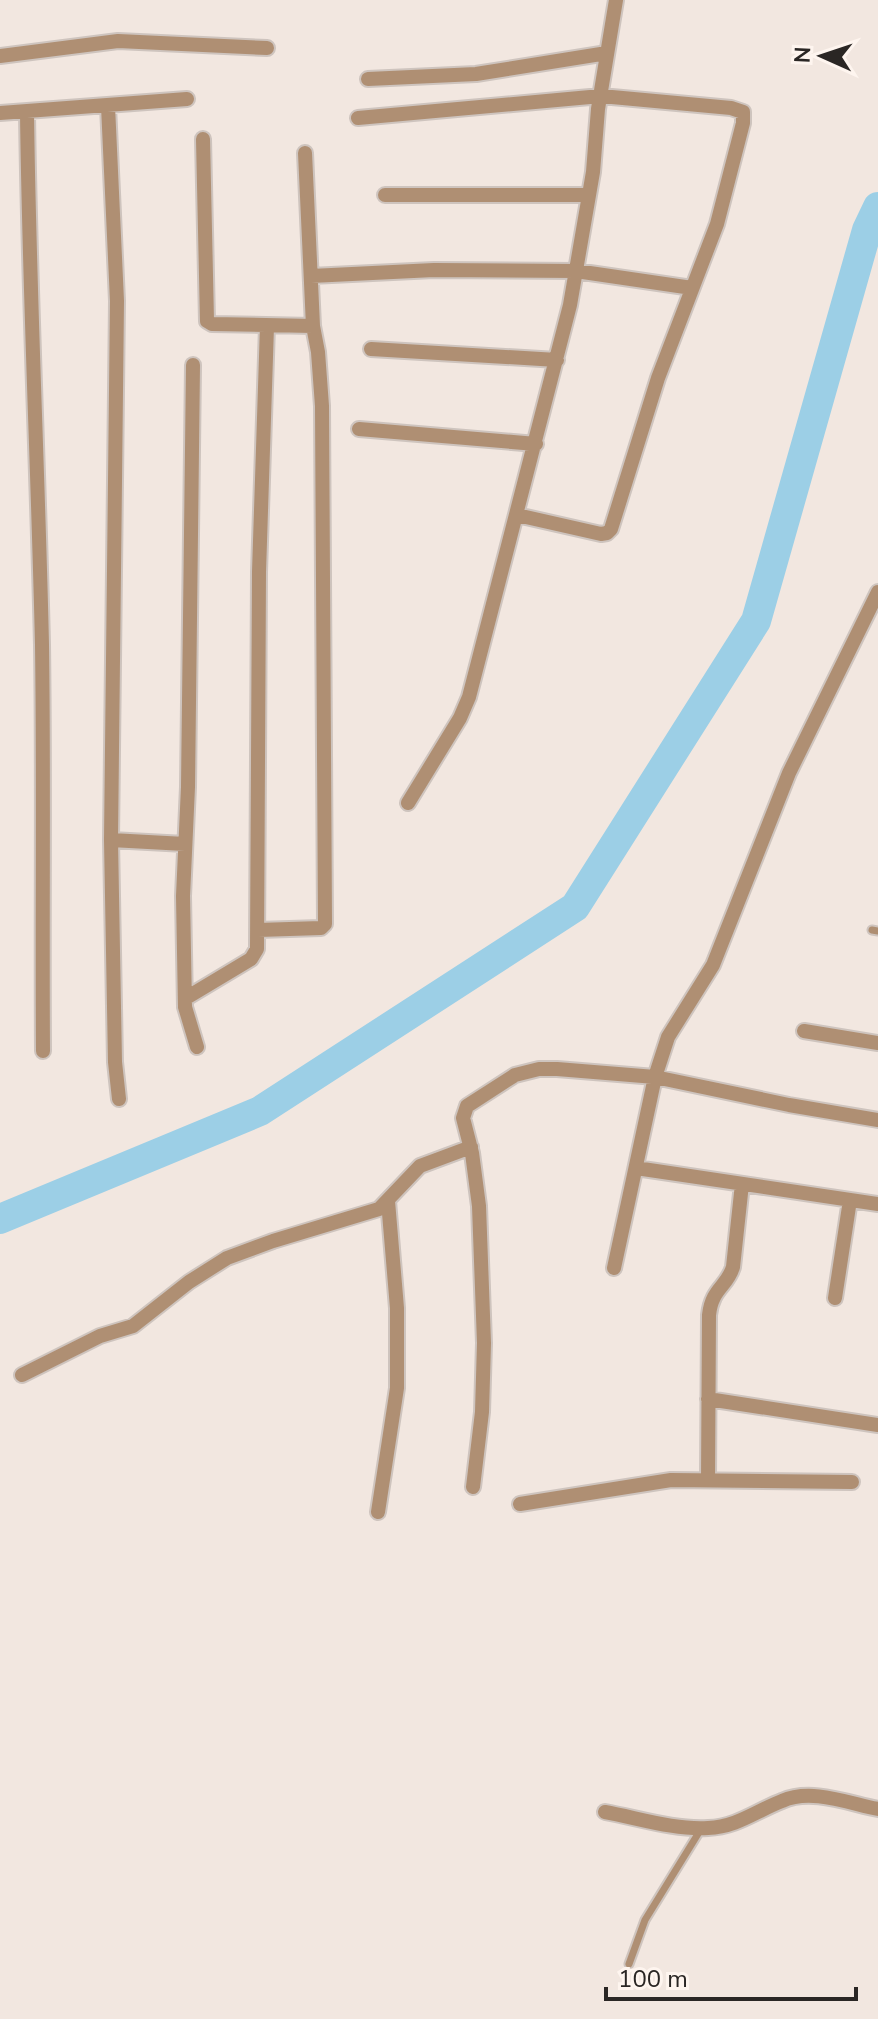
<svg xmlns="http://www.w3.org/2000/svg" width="878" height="2019" font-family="'Nunito Sans',sans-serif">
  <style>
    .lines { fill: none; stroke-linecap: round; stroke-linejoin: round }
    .river { stroke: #9ccfe6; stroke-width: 30 }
    .service-casing { stroke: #cec4be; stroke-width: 11 }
    .minor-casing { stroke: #cec4be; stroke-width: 18 }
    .service { stroke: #af8f73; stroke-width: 7 }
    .minor { stroke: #af8f73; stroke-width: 14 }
  </style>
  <rect width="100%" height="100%" fill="#f2e7e0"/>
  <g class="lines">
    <path class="river" d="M0,1219L260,1111L575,907L756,621L867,230L878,207"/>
    <defs>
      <path id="service" d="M872,930L878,931
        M629,1964L645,1920L701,1829"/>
      <path id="minor" d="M0,56L118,41L267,48
        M368,79L476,74L607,53
        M108,106L117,301L111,840L115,1062L119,1099
        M27,111C29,289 38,467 42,645C44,780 42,915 43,1051
        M0,113L187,99
        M358,118L601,96L731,108L743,112V123L717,224L658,378L611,529L607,533L601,534L517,515
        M203,139L207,321L212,324L313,326
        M385,195H589
        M311,276L434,270L576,271L692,288
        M371,349L557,360
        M193,365L188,787L183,896L185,1007L197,1047
        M359,429L536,444
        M408,803L460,718L469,697L570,305L593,172L598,109L616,0
        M111,840L185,844
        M258,930L321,928L325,924L322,406L318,352L313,326L305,153
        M186,998L251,959L257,949L259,572L267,326
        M804,1031L878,1043
        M636,1168L878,1204
        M614,1268L655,1077L668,1037L713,965L789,773L878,592
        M835,1298L850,1200
        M22,1375L100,1336L133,1326L189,1282L227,1258L273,1241L379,1209L420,1166L471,1147
        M708,1399L878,1425
        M708,1480L709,1315C712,1288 727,1287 733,1267L742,1184
        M473,1487L482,1412L484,1343L479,1206L472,1153L463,1118L467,1106L515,1075L539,1069H557L655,1077L789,1105L878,1120
        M520,1504L671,1480L852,1482
        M378,1512L397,1388V1308L388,1201
        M605,1812C638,1818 674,1830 708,1828C737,1827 756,1811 782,1801C811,1788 848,1803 878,1809"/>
    </defs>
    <use href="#service" class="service-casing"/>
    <use href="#minor" class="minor-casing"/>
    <use href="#service" class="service"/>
    <use href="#minor" class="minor"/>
  </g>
  <g transform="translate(822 56) rotate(273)" stroke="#fef5ef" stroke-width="6" paint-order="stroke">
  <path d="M0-6L14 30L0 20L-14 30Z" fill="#2a2624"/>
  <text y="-12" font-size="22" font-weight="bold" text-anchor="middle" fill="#2a2624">N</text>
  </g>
  <path d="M606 1987v12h250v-12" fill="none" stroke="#2a2624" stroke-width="4"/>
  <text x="618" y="1987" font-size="24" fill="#2a2624" stroke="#fef5ef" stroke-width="6" paint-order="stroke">100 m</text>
</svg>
